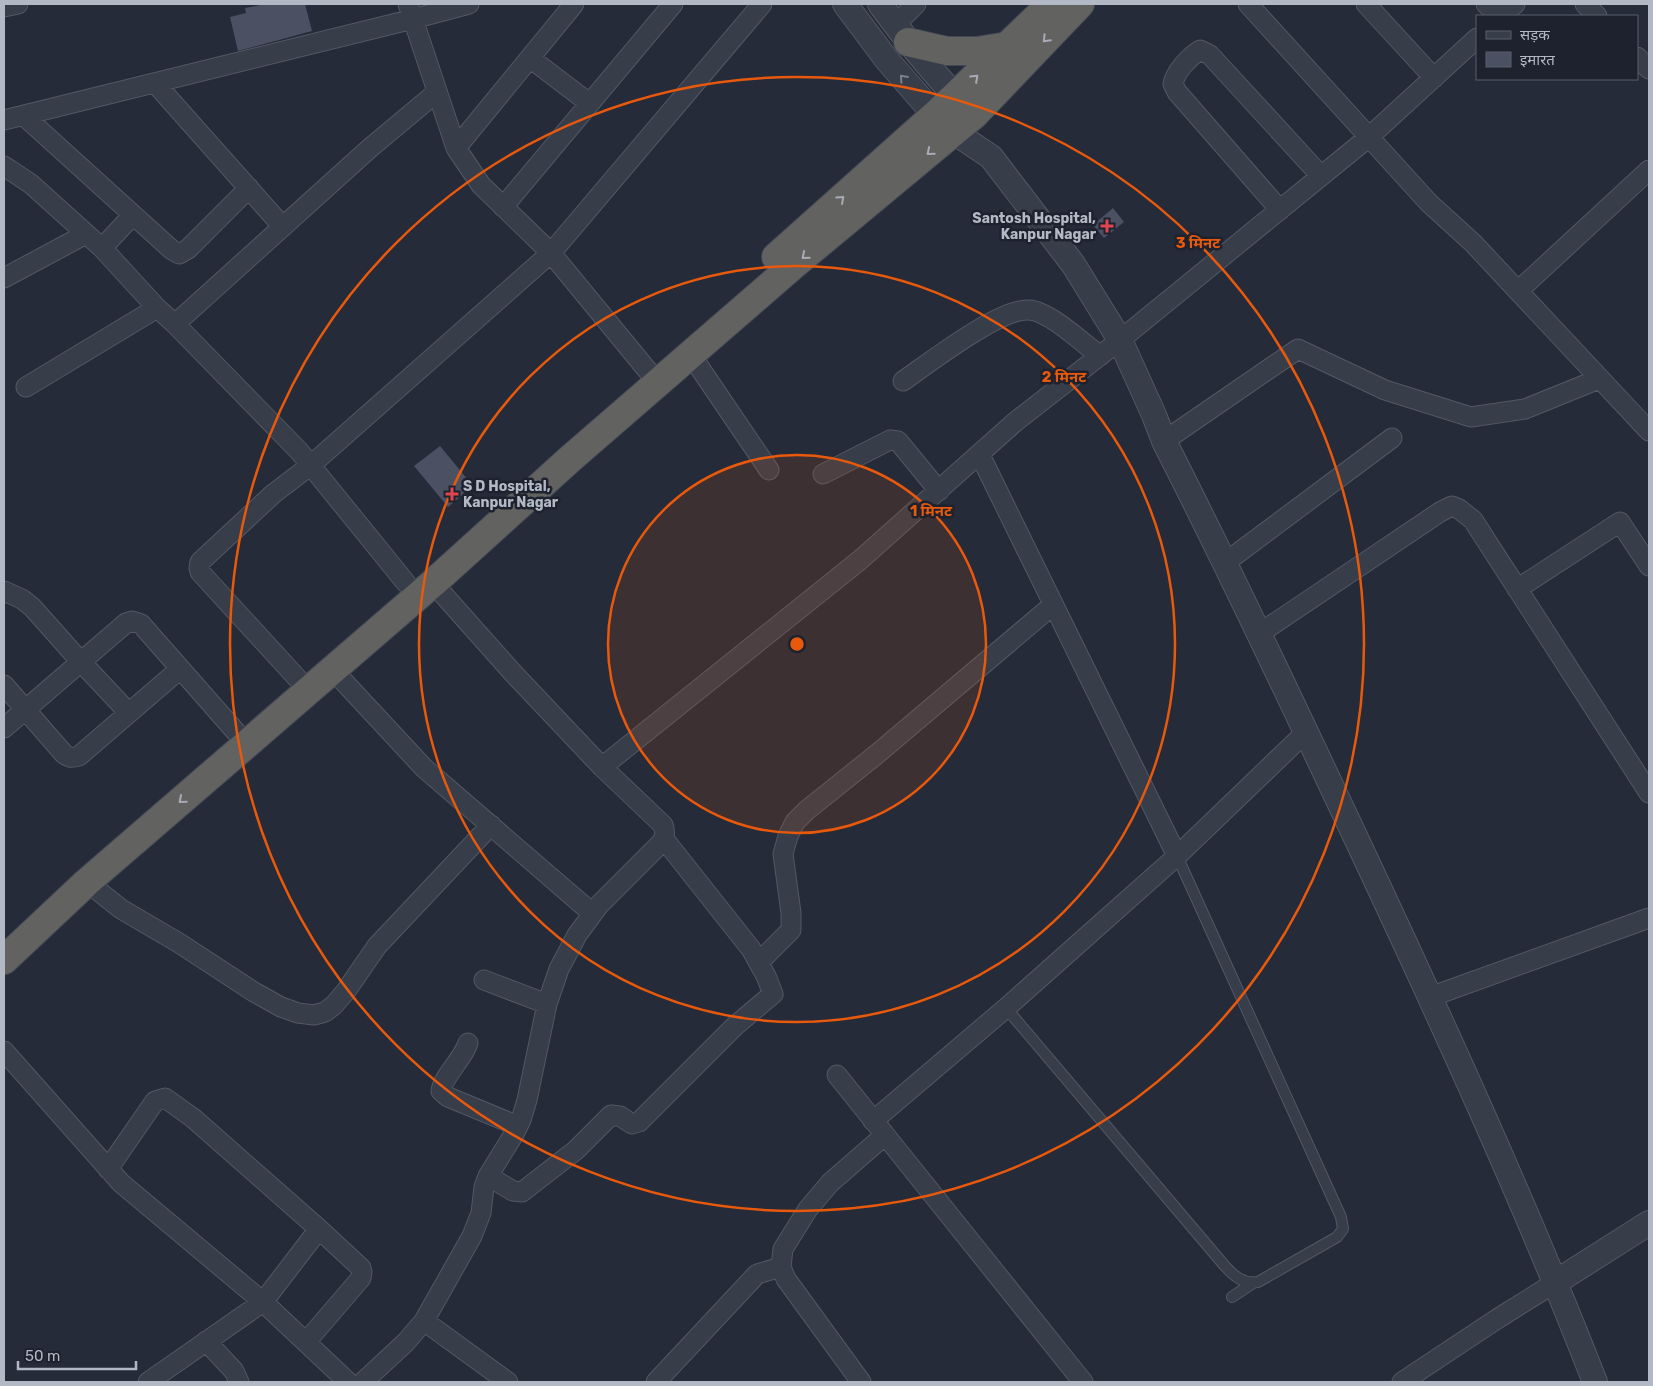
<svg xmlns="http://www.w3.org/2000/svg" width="1653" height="1386" font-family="Rubik,'Noto Sans Devanagari',sans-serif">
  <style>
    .building { fill: #4b5162 }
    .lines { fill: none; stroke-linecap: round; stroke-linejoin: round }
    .service-casing { stroke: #535864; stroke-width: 12 }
    .minor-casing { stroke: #535864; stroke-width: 21 }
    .tertiary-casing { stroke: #535864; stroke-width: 26 }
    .trunk-casing { stroke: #434854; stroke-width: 30 }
    .service { stroke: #383d4a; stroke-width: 10 }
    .minor { stroke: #383d4a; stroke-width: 19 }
    .tertiary { stroke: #383d4a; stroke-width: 24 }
    .trunk { stroke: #626260; stroke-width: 28 }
    .oneway { stroke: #a7abb6 }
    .oneway2 { stroke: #7c818e }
    .ring { fill: none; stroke: #e8590c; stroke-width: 2.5 }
    .health-dot { fill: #e0444e; stroke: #1d222e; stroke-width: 2 }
    .labels { text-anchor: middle; stroke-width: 5; stroke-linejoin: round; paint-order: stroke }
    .poi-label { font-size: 14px; font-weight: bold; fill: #b3b8c5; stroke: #1d222e; text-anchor: end }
    .centre { fill: #e8590c; stroke: #1d222e; stroke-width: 2.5 }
    .ring-label { font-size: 15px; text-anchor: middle; font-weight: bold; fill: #e8590c; stroke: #1d222e; stroke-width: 5; stroke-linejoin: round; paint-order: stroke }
  </style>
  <rect width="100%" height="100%" fill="#252b39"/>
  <path class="building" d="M266,4H305L312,31L238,51L230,17L246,13L245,8Z
    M1113,208L1124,222L1104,238L1093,225Z
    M440,446L473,486L448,507L414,466Z"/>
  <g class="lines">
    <defs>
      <path id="service" d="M1006,1008L1224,1265C1234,1276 1242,1284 1258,1282L1337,1237L1343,1229L1341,1217L1177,856
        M1232,1297L1253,1283"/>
      <path id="minor" d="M408,4L456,148L481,185L551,253L648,371
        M1248,4L1429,203L1473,243L1649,431
        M1366,4L1434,78
        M1486,4L1499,16
        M1585,4L1597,16
        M4,7L18,4
        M1501,16L1515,4
        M895,25L916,4
        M1637,57L1649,69
        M530,58L589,103
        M155,83L283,227
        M23,115L172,250L179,254L188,249L249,188
        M4,120L413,19L469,4
        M456,148L574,4
        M4,166L31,184L102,248L157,308L175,324L299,451L406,583
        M503,207L673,4
        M1280,210L1177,92L1173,84C1175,72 1189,57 1200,50L1210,55L1321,176
        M102,248L133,215
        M4,278L86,234
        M1518,291L1649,170
        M175,324L370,148L437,92
        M691,355L769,470
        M903,381C929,363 1000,308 1029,310C1049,311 1083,343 1100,356
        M26,387L157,308
        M1164,441L1298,349L1385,390L1471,417L1525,409L1599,379
        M980,455L1177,856
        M823,474L890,440L898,441L939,491
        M1226,562L1392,438
        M1517,589L1620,522L1649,566
        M4,591L22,599L32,607L81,662L129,713
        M1260,633L1440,512L1452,506L1459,509L1473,520L1649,793
        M332,669L424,768L592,913
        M297,678L200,572L199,568L200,562L273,494L311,465L551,253L762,4
        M4,685L64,754C70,758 72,758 79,756L180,669
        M4,728L126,623L132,621L141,624L236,732
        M602,767L860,560L1015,422L1120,340L1369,137L1477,38
        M87,882L121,909L179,943L254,992L281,1007L298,1013L314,1015L325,1012L334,1005L346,991L377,946L491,825
        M759,962L791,930V913L783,854L788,836L795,822L807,810L877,754L1053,605
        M484,980L547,1004
        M1430,997L1649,918
        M468,1043C463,1059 443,1076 441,1091L448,1097L518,1126
        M4,1051L121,1183L263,1302L348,1382
        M837,1075L1083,1382
        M873,1121L1006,1008L1177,856L1306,732
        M108,1169L155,1101L165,1098L193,1118L319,1229L361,1268L362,1272L361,1278L306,1342
        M488,1176L513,1191L522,1192L576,1150L611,1115L620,1116L632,1124L639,1122L735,1026L773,994L766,976L751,949L664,839
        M424,1321L508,1382
        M206,1341L234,1371L239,1382
        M148,1382L263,1302L319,1229
        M363,1382L406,1342L424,1321L472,1236L481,1213L484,1187L488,1176L514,1134L521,1120L527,1100L547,1004L559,969L577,935L599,905L660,844C665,838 666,833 663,825L602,767L513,673L433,583
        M656,1382L757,1274L781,1267
        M861,1382L786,1279L781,1267L783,1249L808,1209L830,1183L885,1135
        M1402,1382L1497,1319L1556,1282"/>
      <path id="tertiary" d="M845,4L887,60L935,115L954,132L991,157L1073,264L1120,340L1154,415L1164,441C1233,577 1298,715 1363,853C1445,1028 1525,1203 1595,1382
        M880,4C907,41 936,77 969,110
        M1556,1282L1649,1223"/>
      <path id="trunk" d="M908,42L947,51H977L1008,46
        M776,257L935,115L1051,4
        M4,960L87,882L433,583L570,459L796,263L974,115L1080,4"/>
    </defs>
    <use href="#service" class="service-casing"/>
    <use href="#minor" class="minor-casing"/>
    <use href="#tertiary" class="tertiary-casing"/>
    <use href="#trunk" class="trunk-casing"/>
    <use href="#service" class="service"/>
    <use href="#minor" class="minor"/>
    <use href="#tertiary" class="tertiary"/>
    <use href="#trunk" class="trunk"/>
  </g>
  <defs><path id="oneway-chevron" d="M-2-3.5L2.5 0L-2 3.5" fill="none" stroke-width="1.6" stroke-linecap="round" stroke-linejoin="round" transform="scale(1.25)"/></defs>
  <g class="oneway">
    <use href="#oneway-chevron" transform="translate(1046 39) rotate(134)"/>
    <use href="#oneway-chevron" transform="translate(975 78) rotate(-43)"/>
    <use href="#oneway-chevron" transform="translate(930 152) rotate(140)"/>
    <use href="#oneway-chevron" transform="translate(841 199) rotate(-42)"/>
    <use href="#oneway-chevron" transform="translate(805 256) rotate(140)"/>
    <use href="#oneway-chevron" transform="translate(182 800) rotate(139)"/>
  </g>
  <use class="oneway2" href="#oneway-chevron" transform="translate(903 78) rotate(-132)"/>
  <circle cx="797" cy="644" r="189" fill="#e8590c" fill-opacity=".12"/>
  <g class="ring">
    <circle cx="797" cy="644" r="189"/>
    <circle cx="797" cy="644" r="378"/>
    <circle cx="797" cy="644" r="567"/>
  </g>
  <g class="health-dot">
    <path d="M1104.5 218.5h5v5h5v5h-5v5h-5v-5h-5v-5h5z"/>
    <path d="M449.5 486.5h5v5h5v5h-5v5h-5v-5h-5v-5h5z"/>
  </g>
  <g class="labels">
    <g class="poi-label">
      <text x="1096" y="223">Santosh Hospital,<tspan x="1096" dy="16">Kanpur Nagar</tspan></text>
      <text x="463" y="491" text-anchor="start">S D Hospital,<tspan x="463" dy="16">Kanpur Nagar</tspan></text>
    </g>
  </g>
  <circle cx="797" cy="644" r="8" class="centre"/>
  <g class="ring-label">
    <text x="1198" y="248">3 मिनट</text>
    <text x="1064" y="382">2 मिनट</text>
    <text x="931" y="516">1 मिनट</text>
  </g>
  <rect width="1653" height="1386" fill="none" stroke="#b3b8c5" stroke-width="10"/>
  <rect x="1476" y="15" width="162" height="65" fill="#1d222e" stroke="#595e6a"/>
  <rect x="1486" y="31" width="25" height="8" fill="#383d4a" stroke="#595e6a"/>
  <text x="1520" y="40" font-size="15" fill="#b3b8c5">सड़क</text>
  <rect x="1486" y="52" width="25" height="15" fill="#4b5162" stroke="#595e6a"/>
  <text x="1520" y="65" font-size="15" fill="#b3b8c5">इमारत</text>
  <path d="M18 1361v8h118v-8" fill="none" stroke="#b3b8c5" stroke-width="2.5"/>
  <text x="25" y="1361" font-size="15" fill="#b3b8c5" stroke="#1d222e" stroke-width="4" paint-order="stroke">50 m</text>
</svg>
